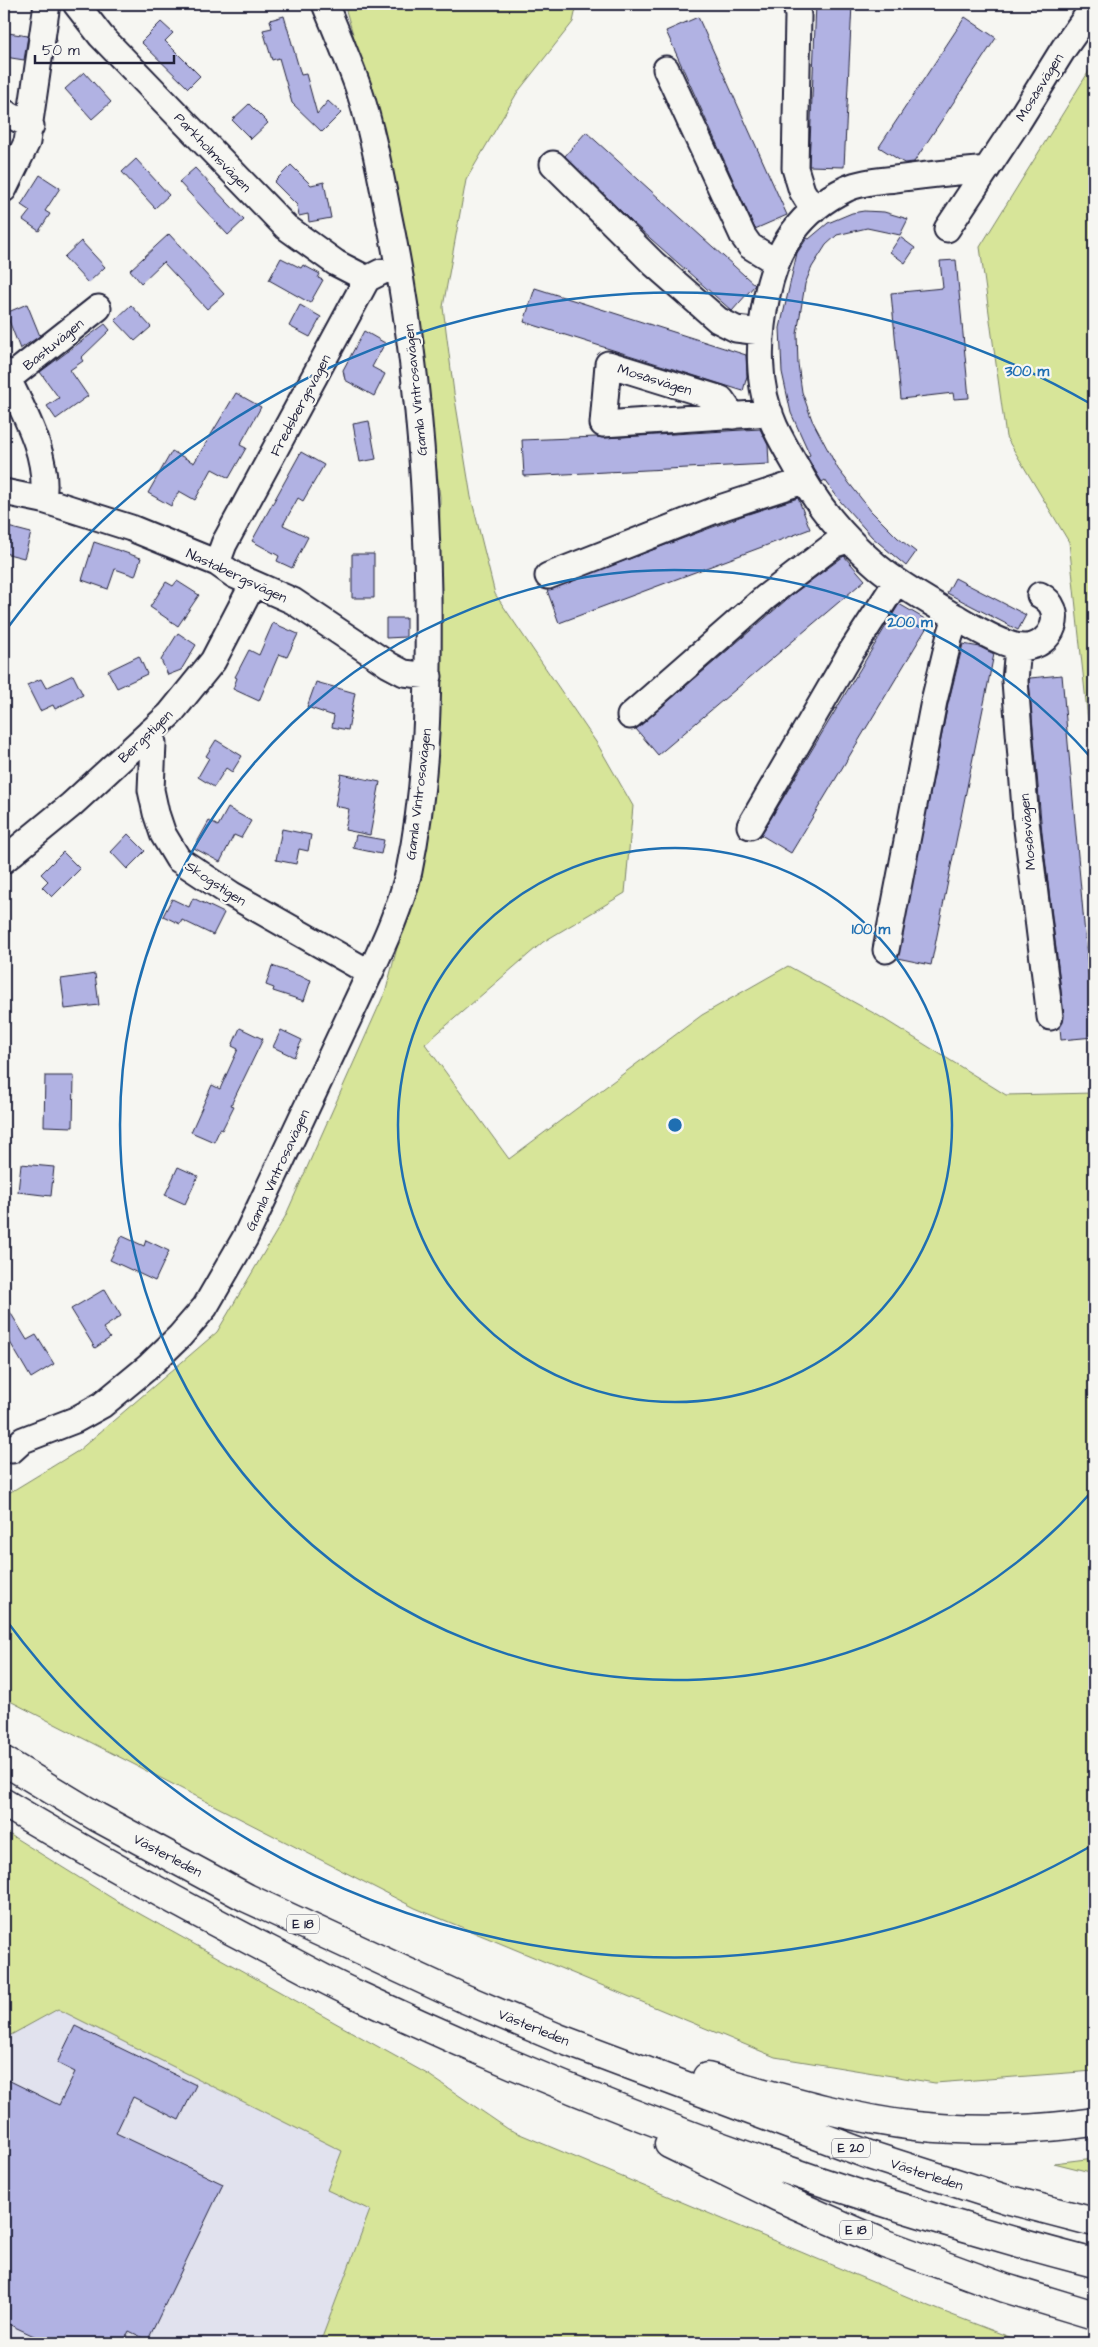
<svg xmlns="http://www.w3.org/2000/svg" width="1098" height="2347" font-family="'Architects Daughter',sans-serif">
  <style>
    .built { fill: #e1e2ee }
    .green { fill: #d7e599; stroke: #7c846a }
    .building { fill: #b1b2e3; stroke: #22223b }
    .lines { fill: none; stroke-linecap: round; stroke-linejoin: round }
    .minor-casing { stroke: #22223b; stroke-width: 29 }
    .highway-casing { stroke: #22223b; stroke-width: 31 }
    .minor { stroke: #f6f6f2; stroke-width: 25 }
    .highway { stroke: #f6f6f2; stroke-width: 28 }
    .ring { fill: none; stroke: #1f6fb2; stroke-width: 2.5 }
    .labels { text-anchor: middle; stroke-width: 4.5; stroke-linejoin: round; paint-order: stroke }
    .shield { fill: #f6f6f2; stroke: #626272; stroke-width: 1 }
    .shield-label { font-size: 12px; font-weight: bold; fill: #22223b }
    .street-label { font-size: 14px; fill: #22223b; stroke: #f6f6f2 }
    .centre { fill: #1f6fb2; stroke: #f6f6f2; stroke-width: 2.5 }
    .ring-label { font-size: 15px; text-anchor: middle; font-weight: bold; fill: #1f6fb2; stroke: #f6f6f2; stroke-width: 4.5; stroke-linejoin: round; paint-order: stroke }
  </style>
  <rect width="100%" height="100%" fill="#f6f6f2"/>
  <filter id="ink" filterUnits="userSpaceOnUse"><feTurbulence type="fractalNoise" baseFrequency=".02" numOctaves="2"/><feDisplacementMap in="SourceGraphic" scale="10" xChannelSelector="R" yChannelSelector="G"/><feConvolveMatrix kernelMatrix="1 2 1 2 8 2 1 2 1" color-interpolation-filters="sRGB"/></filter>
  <g filter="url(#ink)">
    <path class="built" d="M58,2009L342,2151L370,2210L320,2343H4V2036H9Z"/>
    <path class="green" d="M344,4H577L573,22L517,93L466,180L443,307L454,393L471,497L495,594L598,745L633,806L625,893L543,942L425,1044L509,1159L702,1015L788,966L879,1016L1006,1095L1094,1093V2071L935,2083L775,2057L415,1908L4,1698V1496L78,1451L217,1332L285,1217L386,990L419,863L438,749L440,497L417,305L390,158Z
      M1094,63V777L1069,542L1006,437L980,247Z
      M4,1831L115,1900L429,2075L508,2129L939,2310L1025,2343H320L370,2210L327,2190L342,2151L58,2009L9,2036H4Z
      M1094,2158V2173L1054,2163Z"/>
    <path class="building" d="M816,4H852L844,167L809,166Z
      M284,16L301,75L306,74L317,114L328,101L341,113L322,132L292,103L279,58L272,60L263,30L272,28L270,20Z
      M698,17L787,215L755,229L666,31Z
      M965,17L996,38L914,162L904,163L879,147Z
      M161,22L173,33L165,41L200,76L188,88L141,42Z
      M8,33L28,36L24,60L5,57Z
      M84,72L111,102L92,119L65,89Z
      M249,104L268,123L251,139L232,120Z
      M586,132L755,285L732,311L633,223L565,156Z
      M136,159L169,195L155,208L122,172Z
      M291,165L311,185L324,182L331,218L309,222L308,214L299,216L297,205L274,182Z
      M195,168L244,220L228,235L179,182Z
      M40,175L60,188L45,211L50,214L39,231L23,220L30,211L21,205Z
      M864,211L884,212L908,219L900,235L867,228L837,235L826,245L812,267L805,284L797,334L798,364L802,392L812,420L838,469L871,511L898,538L916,552L906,566L872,537L840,501L825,480L822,482L807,457L810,455L791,413L782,372L780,328L797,253L807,238L809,239L828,223L852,213Z
      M169,234L224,294L207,309L163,262L141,283L130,270Z
      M900,237L915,248L905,263L890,252Z
      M81,241L105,267L88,283L64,257Z
      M281,258L301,268L303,265L320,274L318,278L323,280L310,303L269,280Z
      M956,260L969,398L954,399L953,393L901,399L891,293L943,288L940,261Z
      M535,288L746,355L747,376L743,391L524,322Z
      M27,304L40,336L20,349L6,313Z
      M131,305L151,327L135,341L115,320Z
      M300,305L321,317L310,337L289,326Z
      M105,324L110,330L81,358L83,361L70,370L88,396L56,419L47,406L59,398L40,372Z
      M364,331L385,343L372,367L385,374L374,396L345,380L343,370Z
      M236,393L261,407L240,445L246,448L229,478L212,469L195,500L179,491L171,506L148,493L172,451L194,463Z
      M369,421L376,459L360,462L353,424Z
      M760,429L768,445L769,464L524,476L522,440L596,437L604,438Z
      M301,452L324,465L303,501L298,498L283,525L308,537L292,568L277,561L279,556L252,541Z
      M798,498L810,529L559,623L547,590L742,516Z
      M4,526L31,533L24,558L4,553Z
      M94,542L141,558L135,576L115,569L108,589L82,580Z
      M352,554H374V598H352Z
      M844,556L865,580L658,755L636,729L793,594Z
      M955,578L1026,615L1018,630L947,593Z
      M177,581L199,595L178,626L150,607L166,582L173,586Z
      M899,604L930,622L791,853L761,835Z
      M386,618H406V637L386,638Z
      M273,623L298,634L287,657L279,654L259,701L233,689L237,678L235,677L249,650L259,655Z
      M178,633L196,645L181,670L168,675L161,660Z
      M963,644L980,647L994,654L931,965L897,958L948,704Z
      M139,656L147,674L117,688L108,671Z
      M73,675L83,695L55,709L53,705L40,711L27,685L41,679L46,688Z
      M1062,675L1094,1037L1061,1040L1060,1027L1064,1015L1042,833L1029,681L1030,678Z
      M316,682L355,693L348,730L332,727L334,716L307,707Z
      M216,740L242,756L232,772L226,768L214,787L198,777L209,758L206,756Z
      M341,774L380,782L370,835L345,830L349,809L335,806Z
      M228,808L251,821L241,838L234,835L220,862L194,848L209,821L218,826Z
      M282,829L311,835L308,851L299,849L296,864L276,860Z
      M128,834L145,851L127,869L111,852Z
      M356,835L384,840L381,854L353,848Z
      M63,852L80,869L52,897L42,887L48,881L41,874Z
      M193,898L224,913L213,935L182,920L180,924L163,916L172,899L189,907Z
      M272,966L311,980L304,1001L273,991L274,988L266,985Z
      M95,974L99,1005L65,1009L61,979Z
      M240,1028L263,1039L231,1105L234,1106L222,1130L220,1129L214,1142L191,1132L212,1085L220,1089L238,1049L232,1046Z
      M281,1030L302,1040L294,1057L273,1047Z
      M45,1076H74L73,1127L44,1126Z
      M21,1164L54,1167L51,1196L18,1192Z
      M178,1167L198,1176L185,1204L165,1195Z
      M122,1236L144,1246L146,1240L169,1251L155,1281L110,1260Z
      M105,1289L121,1316L103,1328L110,1338L95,1348L71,1309Z
      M4,1302L27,1340L36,1335L54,1364L31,1378L4,1332Z
      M75,2026L196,2085L179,2120L133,2097L116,2133L223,2184L148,2340L129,2331L123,2343H49L4,2322V2078L59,2105L75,2072L57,2063Z"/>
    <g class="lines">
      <defs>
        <path id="minor" d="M76,4L101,36L286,227L336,263L367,279
          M796,4L798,16L795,168L802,191L814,210
          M666,69L743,236L750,246L776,262
          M4,112L31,126
          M553,164L654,264L718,320L736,329L761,332
          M987,169C956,172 926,175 895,179C879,181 861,182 846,189C800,211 777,247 767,295C758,337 756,387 775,427C781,440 788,452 795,464C817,506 842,536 878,567C901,586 927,600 952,615C970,625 1004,647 1024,647C1053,647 1067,609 1040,595
          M4,189L27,142L47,4
          M947,229L1018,122L1064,48L1094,6
          M4,371C23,411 50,455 43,500
          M8,379L98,308
          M733,416L721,399L608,364L603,424L770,413
          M4,492L43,500L131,528L217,563L234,575L293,601L389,665L404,673L429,676
          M217,563L224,544L367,279L381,272
          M548,576L723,507L803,481
          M1018,647L1015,681L1026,821L1050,1017
          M630,716L766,597L835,544L848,540
          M150,732L153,743L151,790L156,813L163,834L178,859L231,894L370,973
          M750,826L851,652L897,581
          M4,860L71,805L170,714L213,661L253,584
          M886,950L934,701L949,639L956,617
          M12,1450L23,1440L75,1420L102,1405L148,1367L180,1336L205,1307L245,1238L370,973C385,941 401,906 409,871C428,780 429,686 428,593C426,464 414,335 387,208C379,167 371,126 358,87C348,59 336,31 325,4"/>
        <path id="highway" d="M4,1761L97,1817L247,1898L463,1998L558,2038L872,2156L1006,2199L1094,2222
          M4,1803C89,1854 176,1902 265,1948C295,1963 324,1980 355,1994C593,2106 840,2197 1094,2263
          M707,2077C775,2096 845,2118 915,2126C972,2132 1037,2130 1094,2122
          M669,2144L778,2197L885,2244L1005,2288L1094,2315"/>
      </defs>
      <use href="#minor" class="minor-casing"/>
      <use href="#highway" class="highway-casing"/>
      <use href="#minor" class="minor"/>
      <use href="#highway" class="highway"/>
    </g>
  </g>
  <g class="ring">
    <circle cx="675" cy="1125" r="277"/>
    <path d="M1094 1489A555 555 0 1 1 1094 761"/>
    <path d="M1091 1846A832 832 0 0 1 6 1620M6 630A832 832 0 0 1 1091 404"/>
  </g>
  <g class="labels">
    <g class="shield">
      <rect x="287" y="1914.5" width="32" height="19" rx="4"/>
      <rect x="832" y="2138.5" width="38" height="19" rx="4"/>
      <rect x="840" y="2220.5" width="32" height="19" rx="4"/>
    </g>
    <g class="shield-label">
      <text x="303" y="1928">E 18</text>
      <text x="851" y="2152">E 20</text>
      <text x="856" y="2234">E 18</text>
    </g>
    <g class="street-label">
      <text transform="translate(1039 87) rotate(-58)" y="5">Mosåsvägen</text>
      <text transform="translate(213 152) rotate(46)" y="5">Parkholmsvägen</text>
      <text transform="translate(53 344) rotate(-39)" y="5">Bastuvägen</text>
      <text transform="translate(655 379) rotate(17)" y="5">Mosåsvägen</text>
      <text transform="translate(415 390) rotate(-96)" y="5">Gamla Vintrosavägen</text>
      <text transform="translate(300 405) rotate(-62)" y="5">Fredsbergsvägen</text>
      <text transform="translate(237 575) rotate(25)" y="5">Nastabergsvägen</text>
      <text transform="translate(145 736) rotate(-44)" y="5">Bergstigen</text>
      <text transform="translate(418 794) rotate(-83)" y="5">Gamla Vintrosavägen</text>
      <text transform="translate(1027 832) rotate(-95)" y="5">Mosåsvägen</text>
      <text transform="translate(216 883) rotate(33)" y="5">Skogstigen</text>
      <text transform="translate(277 1170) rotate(-65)" y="5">Gamla Vintrosavägen</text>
      <text transform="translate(168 1855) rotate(28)" y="5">Västerleden</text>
      <text transform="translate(534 2027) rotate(22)" y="5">Västerleden</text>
      <text transform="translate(927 2174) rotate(18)" y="5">Västerleden</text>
    </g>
  </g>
  <circle cx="675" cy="1125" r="8" class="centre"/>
  <g class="ring-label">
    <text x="1027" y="376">300 m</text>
    <text x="910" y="627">200 m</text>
    <text x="871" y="934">100 m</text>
  </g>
  <rect width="1098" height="2347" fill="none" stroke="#f6f6f2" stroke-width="20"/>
  <rect x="10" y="10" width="1078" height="2327" fill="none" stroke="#22223b" stroke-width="2" filter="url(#ink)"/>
  <path d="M35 55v8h139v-8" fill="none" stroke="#22223b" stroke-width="2.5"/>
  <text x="42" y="55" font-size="15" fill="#22223b" stroke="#f6f6f2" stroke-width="4" paint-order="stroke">50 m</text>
</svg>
